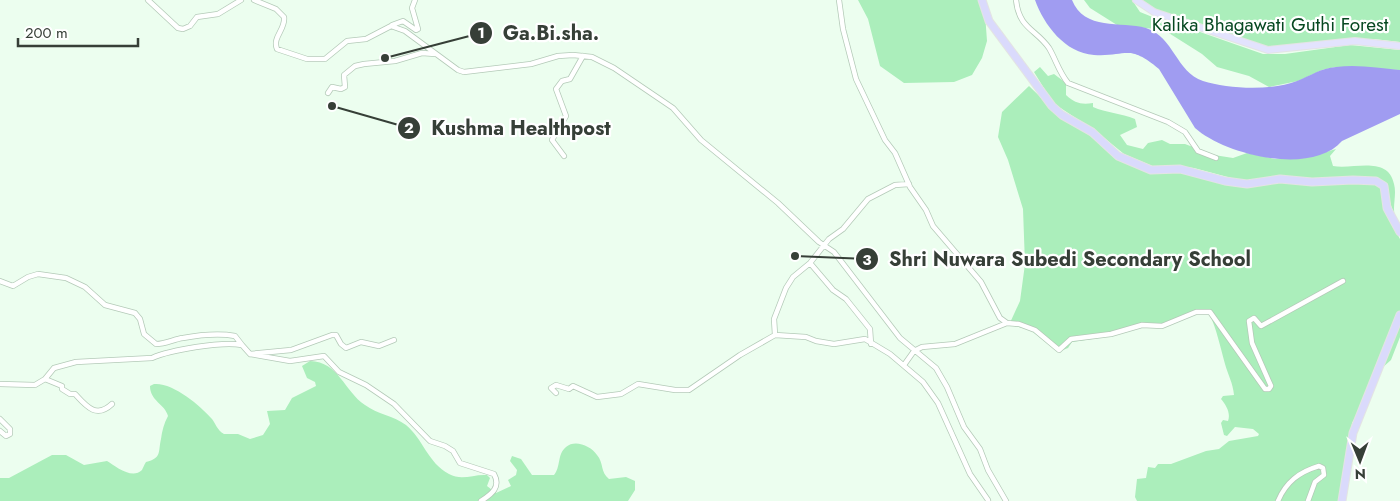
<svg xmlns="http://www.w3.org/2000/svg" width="1400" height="501" font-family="Jost,sans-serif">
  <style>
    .green { fill: #abeebb }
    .water { fill: #a09cf1 }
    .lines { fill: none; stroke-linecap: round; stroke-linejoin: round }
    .minor-casing { stroke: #b4cab8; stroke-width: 6 }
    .primary-casing { stroke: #e3e4e3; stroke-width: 8 }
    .trunk-casing { stroke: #e3e4e3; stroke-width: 9 }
    .minor { stroke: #fff; stroke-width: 4.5 }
    .primary { stroke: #e3e3fd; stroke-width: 6 }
    .trunk { stroke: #dadafc; stroke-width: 7 }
    .labels { text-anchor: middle; stroke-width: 4.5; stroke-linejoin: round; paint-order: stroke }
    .park-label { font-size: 19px; fill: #064821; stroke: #fff }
    .leader { fill: none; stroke: #363f37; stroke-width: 2 }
    .callout-dot { fill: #363f37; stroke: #fff; stroke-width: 2 }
    .mark-label { font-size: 15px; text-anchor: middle; font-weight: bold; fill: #fff }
    .callout-label { font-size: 20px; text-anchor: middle; font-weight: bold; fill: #363f37; stroke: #fff; stroke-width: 4.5; stroke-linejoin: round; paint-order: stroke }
  </style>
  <rect width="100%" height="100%" fill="#ecfeef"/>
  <path class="green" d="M858,0H984L987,41L982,58L972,75L954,82L904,83L880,66L868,19Z
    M1084,0H1132L1140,12L1155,18L1200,32L1263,54H1285L1350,45L1400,50V70L1335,67L1322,70L1298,81L1269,87L1249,76L1217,67L1202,54L1164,30L1117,25L1090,8Z
    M1141,0H1400V42L1374,39L1334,40L1283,48L1267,47L1215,28L1161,12Z
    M1040,67L1048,76L1054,74L1066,83V95C1075,103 1081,105 1093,103V107C1106,113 1121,113 1135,119L1137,127L1120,135L1127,145L1143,149L1148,143L1162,140L1170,144H1185L1214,155L1233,158L1247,153L1275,159L1316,155L1336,149L1330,156L1333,166C1353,170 1388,155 1394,184C1397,195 1392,205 1395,218L1384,183L1239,180L1194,168L1178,166L1157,168L1124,154L1097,132L1053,103L1034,72Z
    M1029,86L1061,117L1147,172L1162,173L1178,171L1248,186H1262L1278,181L1312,185L1347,182L1373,183L1381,187L1385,212L1400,239V337L1391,360L1382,368L1352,423L1344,482L1338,501H1137L1135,497L1137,479L1146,478L1148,467L1155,468L1158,464H1171L1206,451L1219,449L1229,441L1258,436L1259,434L1253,429L1235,427L1227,436L1224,435L1221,423L1223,420L1228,421C1231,413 1226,405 1221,399L1223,396L1234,395C1233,383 1228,375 1225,364C1220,346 1217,330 1209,313L1195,314L1166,327H1135L1099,338L1072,342L1068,348L1058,352L1029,329L1009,325L1020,301L1025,264L1023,209L1008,160L998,137L1002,112Z
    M310,361C339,362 344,391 365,405C377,414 394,416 406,425C423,439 428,463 449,474C462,481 473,474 487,475L490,478L487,486L496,493L511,486L508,480L516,475L517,470L510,461L512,456L521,459L532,475H554C561,467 557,454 566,447C575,439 591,446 597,455C604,463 600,472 609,479L626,477L635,481V490L628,501H0V478H9L52,455H66L84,465L107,461C115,466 132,480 142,470C143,468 144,465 146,462C162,458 158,452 161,439C162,431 164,423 168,416C165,404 150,401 150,386L154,384C172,382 200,405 212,419C216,424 217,430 224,434H238L250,439L263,435L270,424L267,411L285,410L292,398L316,386L315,382L307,378L302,366Z"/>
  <path class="water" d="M1035,0H1072C1084,31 1121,21 1146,28C1174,37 1176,72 1203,81C1228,89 1272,91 1297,81C1310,76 1321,68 1336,67C1357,64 1379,68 1400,70V114L1342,141C1312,176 1225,155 1195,128L1159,69C1128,43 1127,57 1094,55C1065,53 1044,25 1035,0Z"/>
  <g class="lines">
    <defs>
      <path id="minor" d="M148,0L178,28L183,29L190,26L197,17L218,14L241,0
        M254,0L276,9L284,17C286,29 272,37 277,49L307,59H325L347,41L366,39L391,26L405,31L458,70L464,72L531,64L558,56L573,55L592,57L614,68L673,108L701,140L778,203L819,242L834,252L900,338L936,368L947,387L964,427L980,449L988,470L1006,501
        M839,0L843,29L856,79L885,140L895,153L910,187L926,210L933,226L981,282L1000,318L1007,323
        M1016,0C1019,29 1036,29 1049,48C1056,60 1059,72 1068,83L1168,122L1185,132L1198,151L1216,158
        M392,25L403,21L416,30L418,29L412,8L415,0
        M328,93L332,87L341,89L345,87L344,75L355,66L364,64L395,61L422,53L435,54
        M564,156L552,140L566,116L556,89L562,81L570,79L583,56
        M810,263L833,290L846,299L870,329L871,344
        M0,281L13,286L28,277L38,274L66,278L85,287L105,305L135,313L140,319L144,334L156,344C166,344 174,339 183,338C200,335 218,333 235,336L242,345
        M775,335L806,337L816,341L834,344L865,339L890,354L923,382L938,403L970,474L988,500
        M394,340L379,346L361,342L346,348L341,344L336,335H332L291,350L250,354L290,361L324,356L339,372L366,385L394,404L430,441L445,446L453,451L460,463L494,474C501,487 492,494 481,501
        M904,365L914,351L922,347L955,344L1007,323L1019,324L1035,330L1059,350L1071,339L1111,334L1142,325L1162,326L1196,312H1210L1265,389H1269L1271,386L1252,343L1249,321L1254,318L1261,326L1343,281
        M45,379L62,386V389L70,394H75C86,406 96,419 112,404
        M0,384L35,385L45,379L54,368L76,362L152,358C170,350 222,341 242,345L250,354
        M556,393L551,388L556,385L569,389L573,386L597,397L621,394L638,384L675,390H689L740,355L775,335L774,319L786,288L793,277L810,263L829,239L843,229L868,199L895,185L909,184
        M0,419L10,429V434L6,436L0,431
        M1278,501C1286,482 1299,472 1319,466L1323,468L1324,475L1315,482L1308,501"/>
      <path id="primary" d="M1136,0L1154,12L1268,50L1355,41L1400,46"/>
      <path id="trunk" d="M982,0L989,21L1052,106L1062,115L1092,132L1118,156L1151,170L1180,169L1225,181L1247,184L1280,179L1312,182L1353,180L1376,181L1384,186L1387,208L1400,232
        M1342,501L1353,433L1400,315"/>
    </defs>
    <use href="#minor" class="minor-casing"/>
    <use href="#primary" class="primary-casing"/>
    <use href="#trunk" class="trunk-casing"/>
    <use href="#minor" class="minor"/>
    <use href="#primary" class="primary"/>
    <use href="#trunk" class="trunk"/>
  </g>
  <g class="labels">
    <g class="park-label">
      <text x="1270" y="31">Kalika Bhagawati Guthi Forest</text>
    </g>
  </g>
  <path class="leader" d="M385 58L481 33M332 106L409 128M795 256L867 259"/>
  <g class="callout-dot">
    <circle cx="385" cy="58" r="5"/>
    <circle cx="332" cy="106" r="5"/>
    <circle cx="795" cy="256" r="5"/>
    <circle cx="481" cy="33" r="12"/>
    <circle cx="409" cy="128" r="12"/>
    <circle cx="867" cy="259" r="12"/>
  </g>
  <g class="mark-label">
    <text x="481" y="38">1</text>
    <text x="409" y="133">2</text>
    <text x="867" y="265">3</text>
  </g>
  <g class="callout-label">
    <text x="551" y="40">Ga.Bi.sha.</text>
    <text x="521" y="135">Kushma Healthpost</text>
    <text x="1070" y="266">Shri Nuwara Subedi Secondary School</text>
  </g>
  <g transform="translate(1360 461) rotate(179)" stroke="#ffffff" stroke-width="4" paint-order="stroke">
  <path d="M0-4L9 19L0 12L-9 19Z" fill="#363f37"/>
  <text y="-8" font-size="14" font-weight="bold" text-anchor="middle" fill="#363f37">N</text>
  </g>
  <path d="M18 38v8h120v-8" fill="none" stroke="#363f37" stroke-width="2.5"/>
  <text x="25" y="38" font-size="15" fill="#363f37" stroke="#ffffff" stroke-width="4" paint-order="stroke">200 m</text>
</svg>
